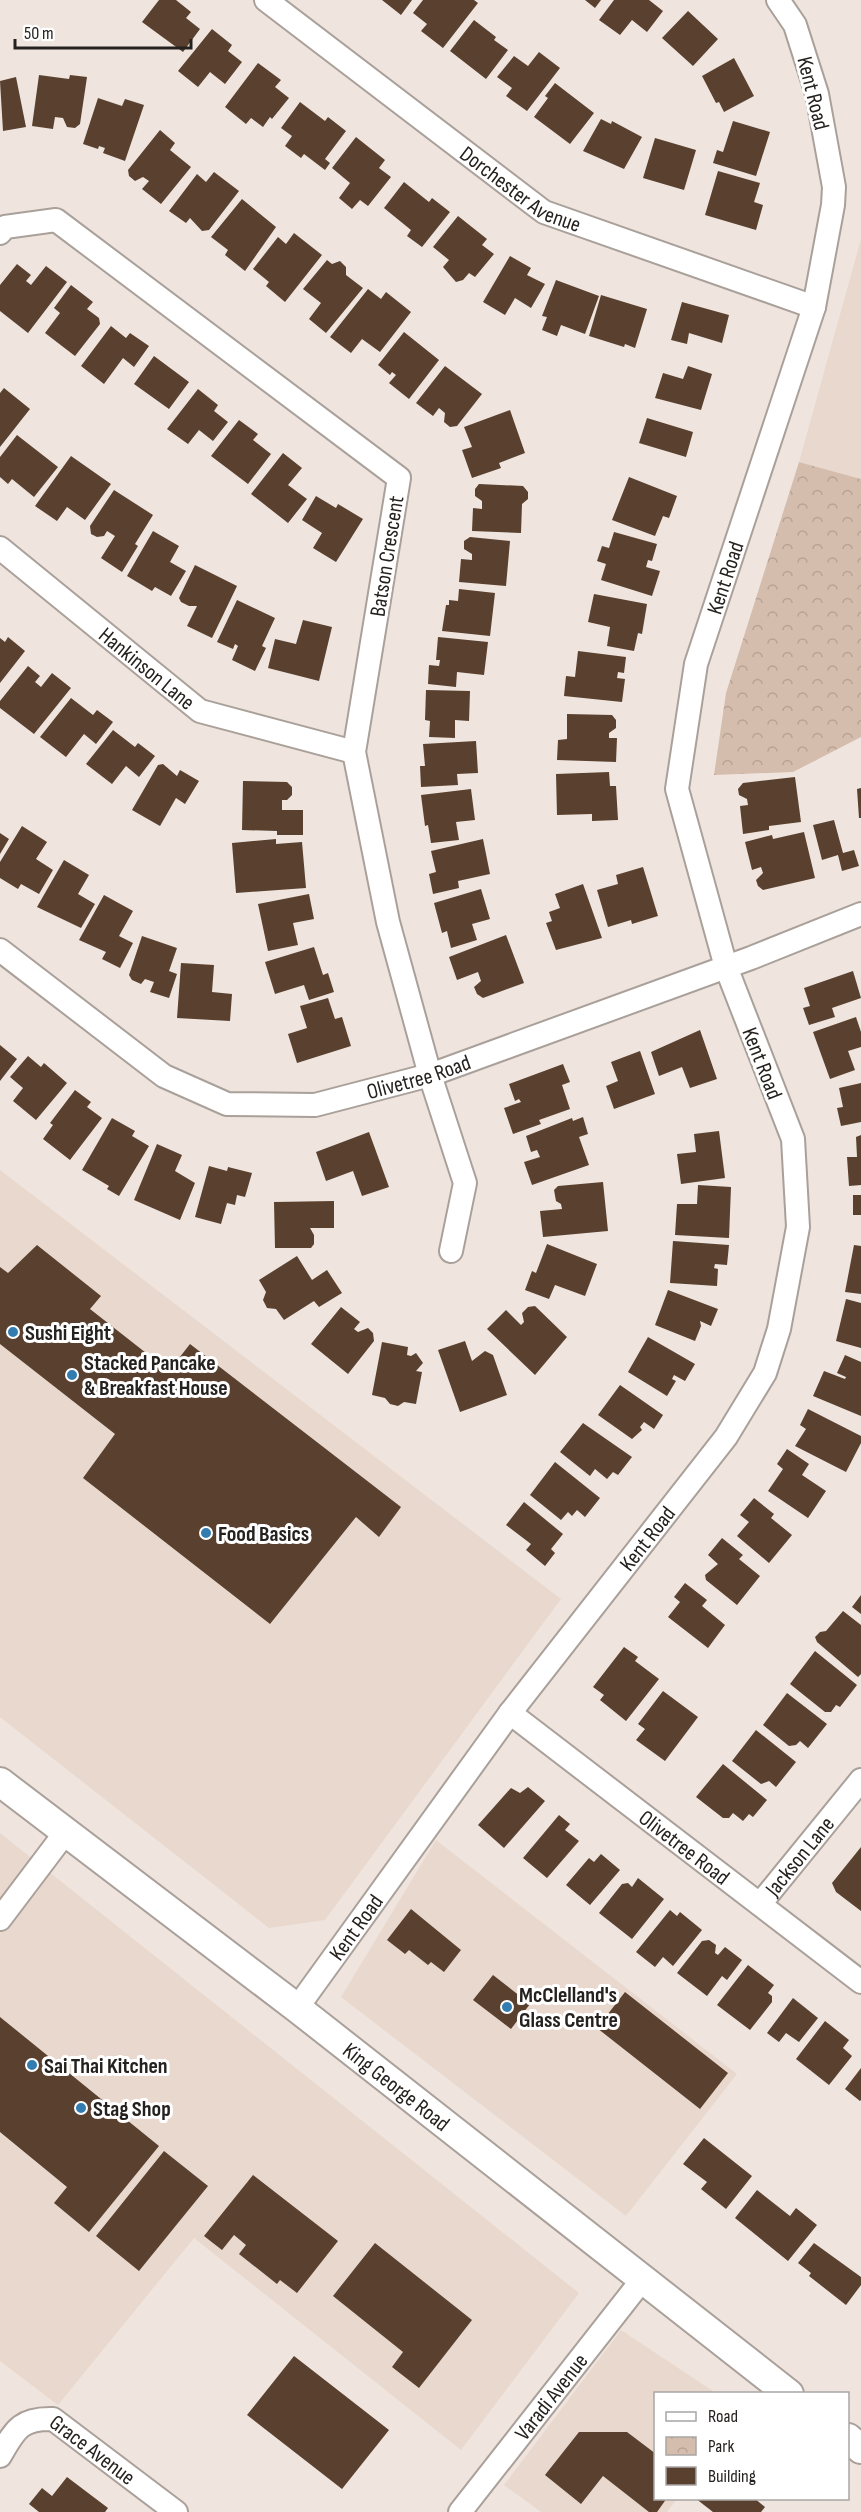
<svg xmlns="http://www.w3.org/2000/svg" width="861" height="2512" font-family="'Sofia Sans Condensed',sans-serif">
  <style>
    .built { fill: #e9d8cd }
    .park { fill: url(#park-crowns) }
    .building { fill: #59402f }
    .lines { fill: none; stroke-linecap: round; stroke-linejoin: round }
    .minor-casing { stroke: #aaa09a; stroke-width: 26 }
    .major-casing { stroke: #aaa09a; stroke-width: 32 }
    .minor { stroke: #fff; stroke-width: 22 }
    .major { stroke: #fff; stroke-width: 28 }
    .poi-dot { fill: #327cb0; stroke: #fff; stroke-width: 2 }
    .labels { text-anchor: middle; stroke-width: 6; stroke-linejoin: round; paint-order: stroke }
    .street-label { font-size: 22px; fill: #25211f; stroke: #fff }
    .poi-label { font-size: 22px; font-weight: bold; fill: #25211f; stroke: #fff; text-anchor: start }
  </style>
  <defs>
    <pattern id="park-crowns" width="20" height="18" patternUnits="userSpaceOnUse" patternTransform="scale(1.5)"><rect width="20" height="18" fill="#d5bdad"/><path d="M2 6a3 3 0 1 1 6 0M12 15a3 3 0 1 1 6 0" fill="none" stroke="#b7a294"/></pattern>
  </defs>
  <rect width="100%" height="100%" fill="#efe5de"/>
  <path class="built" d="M861,239V479L799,462Z
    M0,1170L561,1599L325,1920L269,1928L0,1717Z
    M0,1833L579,2293L461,2450L194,2238L58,2405L0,2361Z
    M436,1840L737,2074L626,2216L341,1997Z
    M621,2330L716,2393L656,2394V2498L677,2499L667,2512H541L504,2485Z"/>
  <path class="park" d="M799,462L861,479V737L793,772L714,775L726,693Z"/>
  <path class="building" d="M159,0H176L191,12L186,18L200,29L183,52L142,22Z
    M382,0H412L401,15Z
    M423,0H474L478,3L443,48L421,31L427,24L413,13Z
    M585,0H601L595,8Z
    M614,0H649L663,11L647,32L632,20L620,35L599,20Z
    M688,11L718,39L693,66L662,38Z
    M474,20L496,37L494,40L508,50L486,79L450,51Z
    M212,29L232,45L228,51L242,62L225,84L210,72L198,87L178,71Z
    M539,52L560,68L527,111L506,96L512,88L497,77L514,56L528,66Z
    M734,58L754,96L724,112L719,102L716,103L702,76Z
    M258,63L281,80L275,87L289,98L272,119L270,117L263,127L251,118L246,124L225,107Z
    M39,75L69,79L70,75L87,77L80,124L75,128L67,127L63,118L55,117L53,129L32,126Z
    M16,77L26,127L3,131L0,81Z
    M555,83L594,113L570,144L534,117L548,98L545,96Z
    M98,98L122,106L125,99L144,105L125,161L103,153L105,148L99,146L98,149L83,144Z
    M300,102L325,121L328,117L346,131L325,159L330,163L325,170L304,154L301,158L285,146L292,136L281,128Z
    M601,119L611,124L612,121L642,137L624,169L583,151Z
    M733,121L770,132L756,176L713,163L717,150L723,152Z
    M160,130L175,143L170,150L191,167L161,204L142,189L149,181L143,177L135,181L129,176L128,170Z
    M356,137L385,160L379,168L391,177L368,206L360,200L352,209L339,198L350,183L332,168Z
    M655,138L696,150L684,190L643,178Z
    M718,171L760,183L754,202L763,205L756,230L705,215Z
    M214,172L239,191L209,230L202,231L190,218L186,223L169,211L197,174L206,182Z
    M404,182L429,202L432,198L450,212L422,247L407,236L411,230L384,208Z
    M242,199L276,227L245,271L225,255L228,250L211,237Z
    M458,216L487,239L482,245L494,254L475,277L469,273L463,280L456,282L443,267L449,260L433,247Z
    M294,233L322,255L285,302L266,286L269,282L253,269L278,237L286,244Z
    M510,256L531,268L527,275L545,284L531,308L515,298L505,315L483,302Z
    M327,260L332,264L340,261L346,267V275L363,288L326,333L309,319L321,303L303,289Z
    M17,264L31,275L26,281L31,285L46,266L67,282L28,333L0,311V285Z
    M556,280L599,296L585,334L561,325L557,336L542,330L547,317L542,316Z
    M71,285L93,302L87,309L99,318L100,324L75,356L45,333L60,313L54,308Z
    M368,289L381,299L386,292L411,312L380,352L362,339L351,353L330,337Z
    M601,295L647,309L635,348L625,344L624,347L589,336Z
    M682,302L729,315L722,343L689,333L687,344L671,340Z
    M111,326L126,338L130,333L149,346L134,367L123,358L104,384L81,366Z
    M404,332L439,360L409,399L389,383L396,375L392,372L390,375L378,365Z
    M154,356L189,382L169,409L134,384Z
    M445,366L482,394L457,426L450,427L444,422L445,413L439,408L433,416L416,403Z
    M688,366L712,374L701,410L655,398L663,373L683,379Z
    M4,388L30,409L0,447V393Z
    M198,389L218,405L214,411L228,422L213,441L199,430L188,444L167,429Z
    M510,410L525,453L499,463L501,468L472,478L462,450L472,447L464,427Z
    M647,418L693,432L686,457L639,443Z
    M239,420L258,434L253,440L271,454L248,484L211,456Z
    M17,435L58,467L34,497L12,479L8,484L0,477V457Z
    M283,453L302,468L288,485L307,499L288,523L251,494Z
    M71,456L111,484L85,520L67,507L57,521L35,506Z
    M629,477L677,496L669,518L663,516L655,536L612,520Z
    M479,484L523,486L528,492V499L522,504L521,533L472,531L473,508L482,509V501L475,496V489Z
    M114,490L153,515L135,544L138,546L122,572L101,558L115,536L107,531L104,536L97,537L91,534L90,526Z
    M316,496L336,508L338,504L363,519L336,562L313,548L322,533L302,520Z
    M153,531L179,546L170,562L186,571L171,596L155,587L152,591L127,576Z
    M614,532L657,544L652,561L648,560L646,567L660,571L652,596L601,580L606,564L597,561L602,546L609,548Z
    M470,537L510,541L506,586L459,582L461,559L472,560V554L464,549V541Z
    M195,565L237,586L212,638L187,626L197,606H189L181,602L179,598Z
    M459,589L495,593L490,636L442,631L446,605H449V600L458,601Z
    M594,594L647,604L642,634L638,633L634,651L607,646L610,627L588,622Z
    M237,600L275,618L262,646L266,648L255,671L232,660L238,646L235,644L233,649L217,642Z
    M303,620L332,627L319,681L268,668L275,639L296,644Z
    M8,637L25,651L0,683V638L5,642Z
    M438,637L488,642L484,675L457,672L456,687L428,684L429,665L439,666L440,660H436Z
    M578,651L626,657L624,673L618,672L617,678L625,679L622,702L564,696L566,676L575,677Z
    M28,666L40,676L35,682L41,687L52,673L71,688L34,734L0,708V701Z
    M426,690L470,691L469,721L455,720V738L429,737L430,721L425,720Z
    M71,698L93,715L97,710L113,722L96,744L84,734L66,757L40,737Z
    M567,714L612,715L616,720V728L609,733V738H617L616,762L557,760L558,740L567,739Z
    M113,730L135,747L138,743L155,756L139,777L126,766L112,784L86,764Z
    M476,741L478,773L457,774L458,785L421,787L420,766H425L423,744Z
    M163,764L177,776L180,770L199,781L185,804L176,798L160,826L132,810L158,765Z
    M609,772L610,786H616L618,820L592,821V814L557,815L556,774Z
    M795,777L801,822L769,826V830L743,834L740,806L748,805L747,799L739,795L738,789L743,783Z
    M243,781L287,782L292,787V795L287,800H282V810H303V835H277V831L242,830Z
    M861,788V818H859L857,789Z
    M471,789L475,820L456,822L459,840L431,843L428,825L425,826L421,795Z
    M834,820L843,853L854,850L859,866L842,871L838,855L822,860L813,825Z
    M22,826L47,842L36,859L53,870L39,894L21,884L18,889L0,878V862Z
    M804,832L815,878L763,890L758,886L756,880L763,873L761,867L752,870L745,842L772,835L773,839Z
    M0,833L9,839L0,854Z
    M276,839V844L302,842L306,888L236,893L232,843Z
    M483,839L490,874L458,881L459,888L433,894L429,874L436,872L431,851Z
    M64,860L89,875L78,894L95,904L81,928L37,907Z
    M643,867L658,916L632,924L631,920L608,927L597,890L618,884L616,875Z
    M583,884L602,938L556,950L546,923L552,921L549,912L560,908L555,894Z
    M481,889L490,919L472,924L477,940L451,948L447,931L442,933L434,903Z
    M309,894L314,919L293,923L298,945L268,951L258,904Z
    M104,895L133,911L119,936L133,943L120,968L102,959L106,952L79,940Z
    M506,935L524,983L483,998L477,994L474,987L481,981L478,972L457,980L449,957Z
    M142,936L177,948L169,971L177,974L169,998L150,992L154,982L145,979L141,984L132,980L129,975Z
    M314,947L323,975L328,973L334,992L309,1000L304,985L275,994L265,962Z
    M181,963L214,965L212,992L232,994L230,1021L177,1018Z
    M853,971L861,998L832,1008L835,1017L809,1025L803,1008L810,1006L804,988Z
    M328,998L335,1019L342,1017L351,1046L297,1063L288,1034L307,1028L300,1006Z
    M856,1017L861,1032V1047L848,1051L855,1070L830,1079L813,1032Z
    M700,1030L717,1079L690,1088L682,1067L659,1076L651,1052Z
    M0,1045L17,1059L0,1081Z
    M640,1051L655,1094L614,1109L606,1086L618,1081L611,1062Z
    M28,1056L41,1067L44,1063L67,1083L36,1120L13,1101L23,1088L10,1077Z
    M563,1064L570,1082L562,1085L570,1109L539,1120L541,1124L513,1134L504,1108L521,1102L519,1099L515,1101L509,1084Z
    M861,1083V1122L841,1126L837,1108L843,1107L839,1088Z
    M75,1090L91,1102L87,1107L102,1118L70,1160L43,1139L53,1125L50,1123Z
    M583,1117L588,1134L579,1137L589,1165L532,1185L524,1162L540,1157L537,1150L531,1152L526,1136L572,1118L573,1121Z
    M112,1118L135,1131L132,1136L149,1146L119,1196L107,1189L109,1186L82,1170Z
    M719,1131L725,1178L681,1184L677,1154L696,1152L694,1134Z
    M369,1132L389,1187L362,1196L353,1171L326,1181L316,1152Z
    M861,1135V1185L849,1186L847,1157H857L856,1137Z
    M157,1144L182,1155L175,1171L195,1183L180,1220L134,1200Z
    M209,1166L227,1171L228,1167L252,1173L245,1197L237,1195L235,1205L227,1203L221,1224L195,1217Z
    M603,1182L608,1231L543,1237L540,1211L562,1209L561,1204L556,1201L554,1190L558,1186Z
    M698,1185L731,1187L729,1238L675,1235L677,1204H697Z
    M853,1195H861V1215H853Z
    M334,1201V1228H310L314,1235V1244L311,1248H275L274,1202Z
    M673,1241L729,1245L727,1265L715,1264L714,1268L718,1269L717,1286L670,1283Z
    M547,1244L597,1264L585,1296L555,1285L549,1299L525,1290L532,1271L536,1273Z
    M37,1245L101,1296L90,1309L169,1371L190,1344L401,1507L379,1537L356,1517L270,1624L83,1478L115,1434L0,1344V1267L8,1273Z
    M854,1245L861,1246V1294L845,1292Z
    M297,1256L312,1280L327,1270L342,1293L319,1307L314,1301L284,1320L276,1309L267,1308L263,1300L266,1292L259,1280Z
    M668,1290L718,1309L711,1326L700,1321L701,1326L695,1341L655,1325Z
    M846,1299L861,1303V1348L836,1341Z
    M535,1306L567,1337L535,1375L487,1329L506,1310L521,1325L524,1322L522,1313L528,1307Z
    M341,1307L360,1322L354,1329L358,1332L368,1328L373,1333L374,1341L348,1374L311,1344Z
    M648,1337L695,1364L685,1381L674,1375L672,1379L676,1381L667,1396L628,1372Z
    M465,1341L472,1361L485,1351L493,1355L507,1395L460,1412L438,1350Z
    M382,1342L408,1347L407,1355L411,1356L416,1353L423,1363L416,1371L422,1372L416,1404L404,1402L398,1406L390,1404L385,1398L372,1395Z
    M845,1355L861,1362V1416L813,1396L824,1371L845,1379L846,1377L837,1373Z
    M620,1385L663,1415L654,1429L644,1422L640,1427L642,1430L632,1439L598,1415Z
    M808,1409L861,1436V1443L846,1472L795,1446L806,1429L800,1425Z
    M583,1423L632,1457L618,1475L613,1472L607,1479L595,1469L590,1476L560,1452Z
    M787,1449L809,1464L802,1475L826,1491L808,1518L768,1491L783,1469L777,1464Z
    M555,1462L600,1498L585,1517L577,1510L572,1516L568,1512L561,1520L530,1495Z
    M754,1498L774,1514L771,1518L792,1535L769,1563L737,1536L749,1522L740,1515Z
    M524,1502L563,1534L551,1549L555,1553L545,1566L526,1550L531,1544L506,1525Z
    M722,1538L743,1555L739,1559L760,1576L737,1605L706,1580L705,1575L718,1564L708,1555Z
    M685,1583L707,1600L702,1606L725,1625L708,1648L668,1617L680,1602L674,1597Z
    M861,1595V1614L852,1607Z
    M843,1611L861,1625V1674L858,1677L817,1642L815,1637L820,1632L826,1631Z
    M624,1647L638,1657L635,1661L659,1679L626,1721L600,1700L604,1695L593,1687Z
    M815,1651L857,1685L840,1707L836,1705L831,1712H825L790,1684Z
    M663,1691L698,1717L665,1761L636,1740L645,1729L638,1724Z
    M787,1693L827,1724L808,1748L800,1741L796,1745L789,1746L763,1725Z
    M756,1730L796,1762L776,1787L769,1781L761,1784L732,1761Z
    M723,1764L767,1800L753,1817L749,1814L743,1821L733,1813L729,1818H723L696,1797Z
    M528,1787L545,1801L504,1848L478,1825L511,1788L520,1793Z
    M559,1815L570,1824L565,1830L579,1841L547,1878L523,1858Z
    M861,1847V1911L836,1892L832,1883Z
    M601,1854L620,1870L590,1905L566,1885L589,1858L594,1862Z
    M638,1878L664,1899L632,1939L599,1913L622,1884L628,1883L632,1887Z
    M411,1909L461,1950L444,1972L431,1962L428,1965L409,1950L405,1954L387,1940Z
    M670,1910L677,1916L680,1912L702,1930L673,1966L663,1957L655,1967L636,1952Z
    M709,1940L716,1945L715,1953L718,1955L725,1947L742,1960L727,1980L722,1976L707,1996L677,1973L702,1941Z
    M748,1965L774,1985L768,1993L772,1996V2002L750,2030L717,2005Z
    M493,1975L530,2004L511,2029L473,2000Z
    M625,1992L728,2073L700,2109L597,2028Z
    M793,1998L818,2018L799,2042L786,2033L779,2042L767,2033Z
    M0,2017L159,2146L89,2232L54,2203L67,2187L0,2132Z
    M825,2021L849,2040L843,2048L852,2056L829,2085L796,2059Z
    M861,2068V2100L860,2101L845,2089Z
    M704,2138L752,2176L726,2209L701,2189L707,2182L683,2164Z
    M164,2151L208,2186L139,2271L96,2236Z
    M253,2175L338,2241L297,2293L280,2280L277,2284L239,2254L246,2245L234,2235L222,2250L204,2236Z
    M757,2190L790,2216L796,2208L817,2225L788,2261L735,2218Z
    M375,2243L472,2320L419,2388L392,2367L403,2352L333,2296Z
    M814,2243L861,2277V2285L846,2305L809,2276L811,2273L798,2263Z
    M294,2356L389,2430L342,2489L247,2415Z
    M579,2432H627L656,2454V2498H667L657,2512H649L603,2476L581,2504L545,2475Z
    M67,2477L108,2508L105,2512H39L29,2504L42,2488L52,2496Z
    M695,2498H754L765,2507L761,2512H713Z"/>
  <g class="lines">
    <defs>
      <g id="minor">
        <path id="s1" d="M266,0L544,212L814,307"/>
        <path d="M0,233L5,227L56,220L399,478L354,752L388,922L430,1075L465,1183L451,1251"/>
        <path id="s2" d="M0,548L200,711L354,752"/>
        <path id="s3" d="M0,950L164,1076L227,1104L315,1105L430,1075L751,958L861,914"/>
        <path id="s4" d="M510,1713L861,1982"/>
        <path id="s5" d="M760,1904L861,1780"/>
        <path d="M0,1919L65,1833"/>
        <path id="s6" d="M297,2008L510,1713L726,1437L765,1373L779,1329L798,1227L793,1139L726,967L677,789L696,664L814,307L833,205L834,187L817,94L795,25L778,0"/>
        <path id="s7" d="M0,2456C15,2430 20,2418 53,2419L176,2512"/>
        <path id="s8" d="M460,2512L642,2280"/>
      </g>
      <g id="major">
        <path id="s9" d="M0,1782L297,2008L789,2394"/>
        <path d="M848,2438L861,2449"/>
      </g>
    </defs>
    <use href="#minor" class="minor-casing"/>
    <use href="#major" class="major-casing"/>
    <use href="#minor" class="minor"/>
    <use href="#major" class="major"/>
  </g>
  <g class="poi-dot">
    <circle cx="13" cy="1332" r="6"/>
    <circle cx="72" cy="1375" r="6"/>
    <circle cx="206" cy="1533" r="6"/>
    <circle cx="507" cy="2007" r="6"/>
    <circle cx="32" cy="2065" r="6"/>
    <circle cx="81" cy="2108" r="6"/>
  </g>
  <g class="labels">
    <g class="street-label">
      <text transform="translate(814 93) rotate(76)" y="8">Kent Road</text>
      <text dy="8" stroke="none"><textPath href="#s1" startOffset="318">Dorchester Avenue</textPath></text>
      <text transform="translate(386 556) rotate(-81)" y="8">Batson Crescent</text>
      <text dy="8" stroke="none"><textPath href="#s6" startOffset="1614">Kent Road</textPath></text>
      <text dy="8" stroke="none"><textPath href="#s2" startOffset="190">Hankinson Lane</textPath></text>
      <text transform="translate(763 1063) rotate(69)" y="8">Kent Road</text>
      <text dy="8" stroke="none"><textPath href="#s3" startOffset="471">Olivetree Road</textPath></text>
      <text dy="8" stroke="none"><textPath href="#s6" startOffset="586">Kent Road</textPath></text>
      <text dy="8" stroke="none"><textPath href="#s4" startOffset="220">Olivetree Road</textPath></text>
      <text dy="8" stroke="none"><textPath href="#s5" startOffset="62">Jackson Lane</textPath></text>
      <text dy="8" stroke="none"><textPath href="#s6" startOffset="100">Kent Road</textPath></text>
      <text dy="8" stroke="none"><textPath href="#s9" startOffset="500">King George Road</textPath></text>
      <text dy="8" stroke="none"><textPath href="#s8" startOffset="147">Varadi Avenue</textPath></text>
      <text dy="8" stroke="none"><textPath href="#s7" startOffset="120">Grace Avenue</textPath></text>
    </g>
    <g class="poi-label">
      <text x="25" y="1340">Sushi Eight</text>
      <text x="84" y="1370">Stacked Pancake<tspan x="84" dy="25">&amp; Breakfast House</tspan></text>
      <text x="218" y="1541">Food Basics</text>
      <text x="519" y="2002">McClelland's<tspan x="519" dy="25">Glass Centre</tspan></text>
      <text x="44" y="2073">Sai Thai Kitchen</text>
      <text x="93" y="2116">Stag Shop</text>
    </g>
  </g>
  <rect x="654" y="2392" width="195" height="108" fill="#ffffff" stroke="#a8a6a5" stroke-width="1.5"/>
  <rect x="666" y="2412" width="30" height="9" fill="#ffffff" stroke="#a8a6a5" stroke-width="1.5"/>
  <text x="708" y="2422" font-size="18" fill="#25211f">Road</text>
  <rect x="666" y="2437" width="30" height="18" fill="url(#park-crowns)" stroke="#a8a6a5" stroke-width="1.5"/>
  <text x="708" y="2452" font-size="18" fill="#25211f">Park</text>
  <rect x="666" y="2467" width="30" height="18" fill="#59402f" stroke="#a8a6a5" stroke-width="1.5"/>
  <text x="708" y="2482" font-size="18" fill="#25211f">Building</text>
  <path d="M15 39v9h176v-9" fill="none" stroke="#25211f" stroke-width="3"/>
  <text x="24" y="39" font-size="18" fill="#25211f" stroke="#ffffff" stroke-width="4.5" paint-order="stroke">50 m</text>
</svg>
